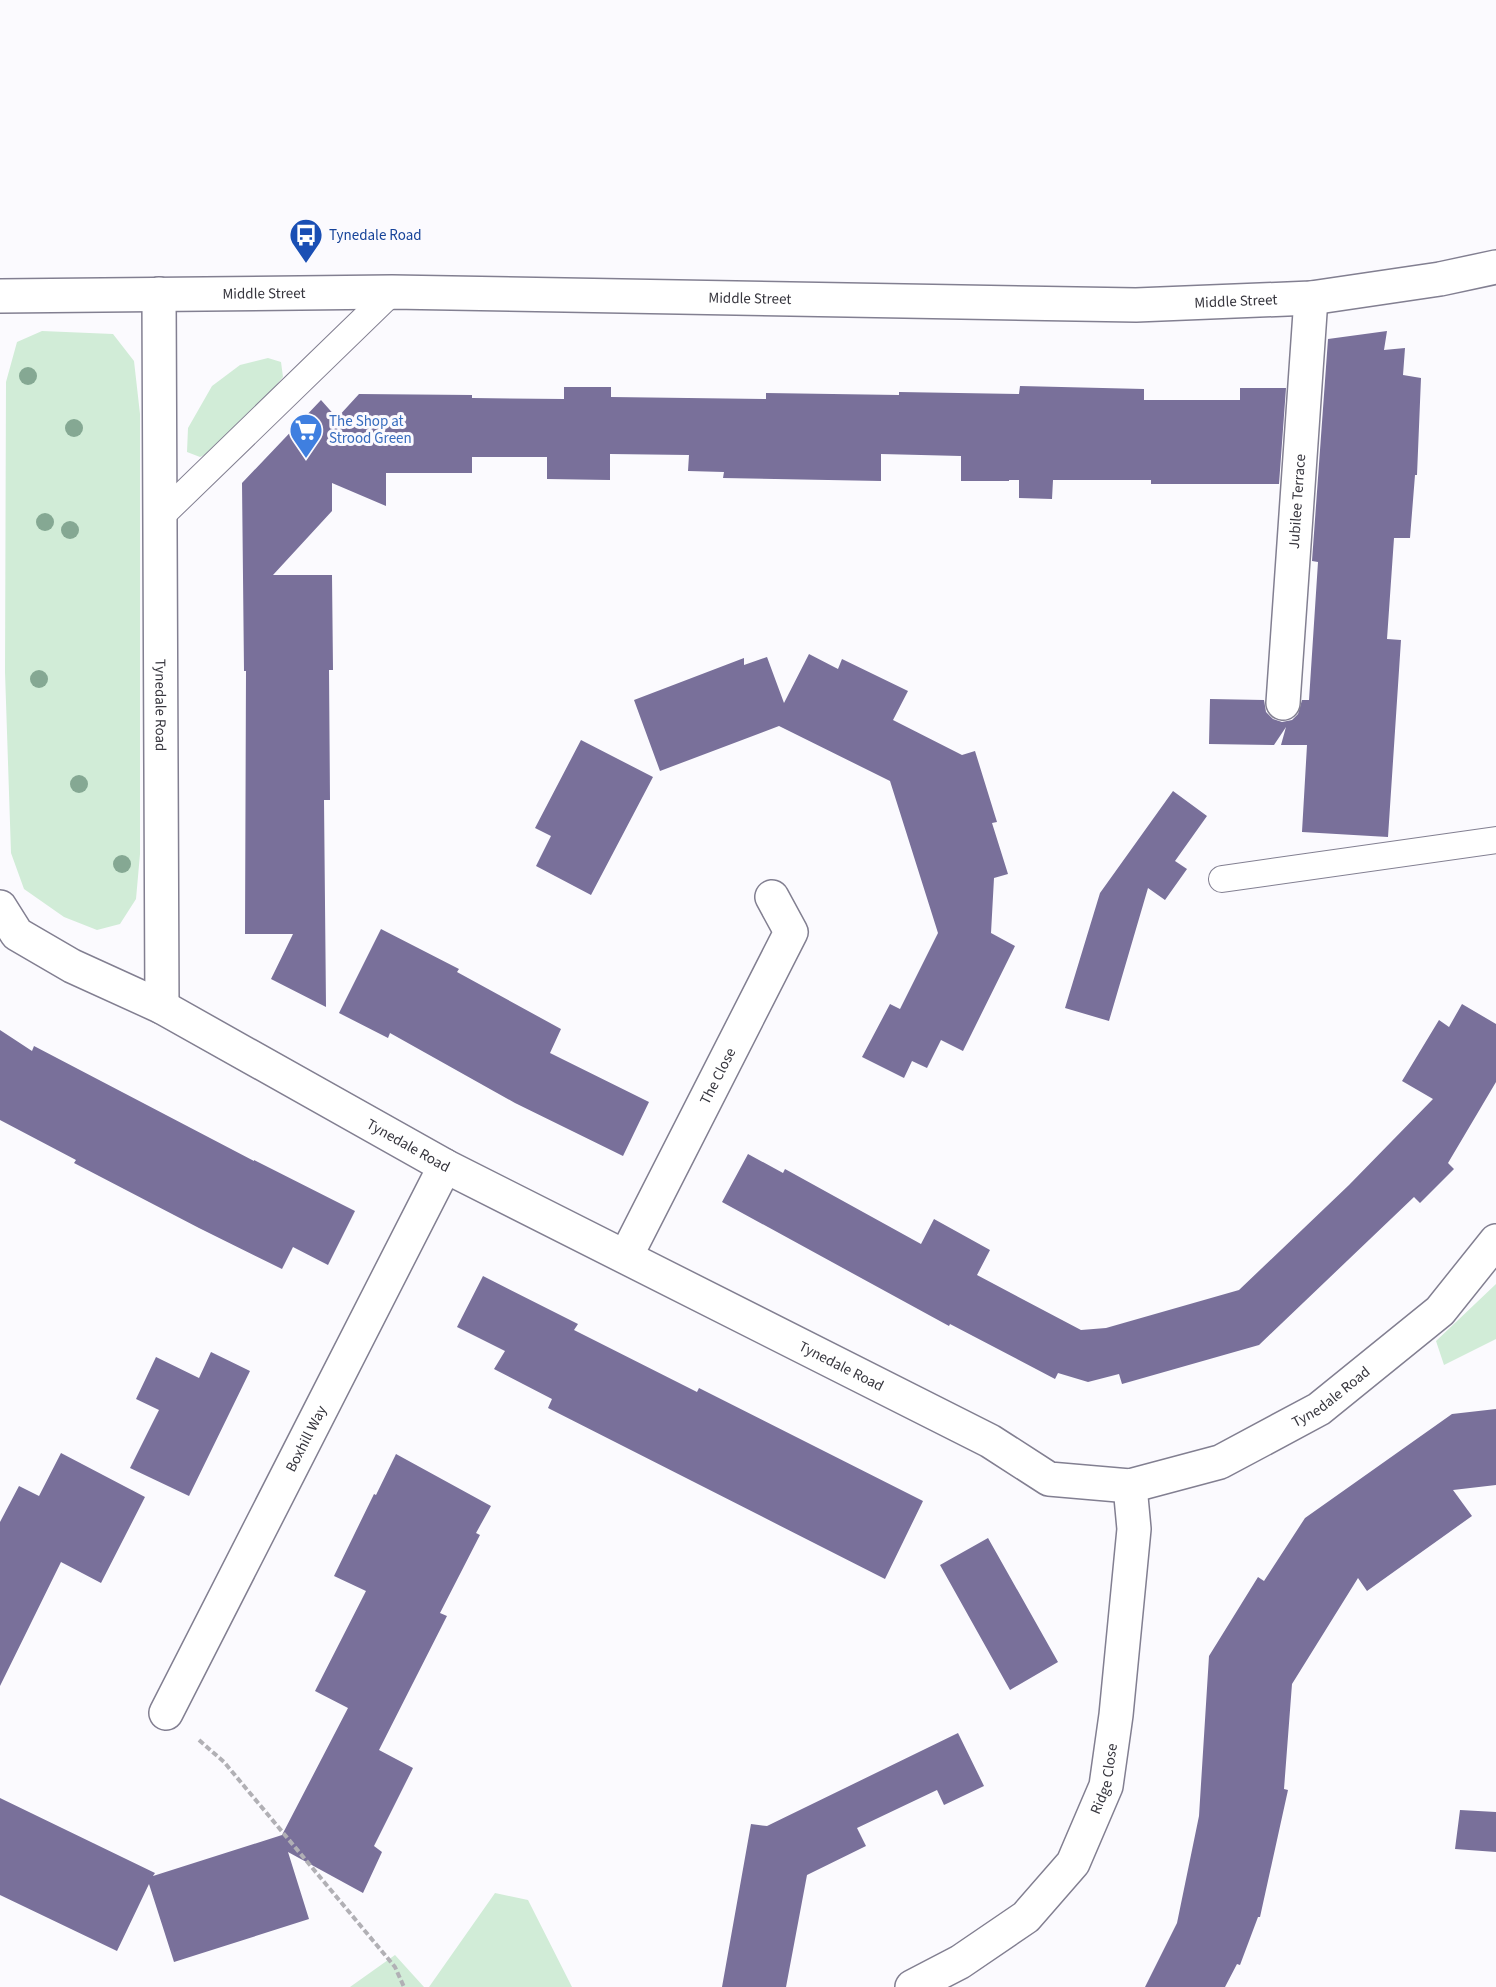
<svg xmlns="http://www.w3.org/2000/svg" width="1496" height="1987" font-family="'Source Sans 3',sans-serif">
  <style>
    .green { fill: #d1ecd7 }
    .building { fill: #79709a }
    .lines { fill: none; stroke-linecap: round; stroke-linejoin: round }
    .lane-casing { stroke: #827f91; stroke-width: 28 }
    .street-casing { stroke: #827f91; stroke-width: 36 }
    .secondary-casing { stroke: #827f91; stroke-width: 36 }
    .path { stroke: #b1b0b5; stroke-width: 4; stroke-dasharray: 6 3; stroke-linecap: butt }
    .lane { stroke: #fff; stroke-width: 26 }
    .street { stroke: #fff; stroke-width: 33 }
    .secondary { stroke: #fff; stroke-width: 33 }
    .tree { fill: #85a893 }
    .labels { text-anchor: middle; stroke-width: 6; stroke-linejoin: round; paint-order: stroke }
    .transit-label { font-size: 15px; fill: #164399; stroke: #fbfafe; text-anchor: start }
    .street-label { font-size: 15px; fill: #37363e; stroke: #fbfafe }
    .shop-label { font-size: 15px; fill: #366cbe; stroke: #fbfafe; text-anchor: start }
  </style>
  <rect width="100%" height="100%" fill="#fbfafe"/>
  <path class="green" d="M42,331L113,334L134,361L140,414V854L136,899L120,924L97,930L64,917L24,889L11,853L5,672L6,382L17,342Z
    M268,358L281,362L283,377L249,418L214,451L200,457L187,452L188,428L212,386L240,365Z
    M1496,1284V1339L1444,1365L1436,1341Z
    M495,1893L528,1900L572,1987H429Z
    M395,1955L424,1987H350Z"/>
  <path class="building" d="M1387,331L1384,350L1405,348L1403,375L1421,378L1417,475H1415L1410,538H1394L1387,639L1401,640L1388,837L1302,832L1307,745H1281L1286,727L1274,745L1209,744L1210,699L1264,700L1266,712L1273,719L1282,722L1292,720L1298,714L1302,700H1309L1318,562L1312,561L1328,339Z
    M1020,386L1144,389V400H1240V388H1286L1279,484H1151V480H1053L1052,499L1019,498V480H1009V481H961V456L881,454V481L723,478L724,472L688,471L689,455L610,454V480L547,479V457H472V473H386V506L332,483V511L273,575H332L333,670H329L330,800H324L326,1007L271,979L293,934H245L246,671H244L242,483L321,400L337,418L359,394L472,395V398L564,399V387H611V397L766,399V393L899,395V392L1019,394Z
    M809,654L838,669L842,659L908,691L893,720L962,755L975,751L997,822L992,823L1008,874L994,878L991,933L1015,946L963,1051L941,1040L927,1068L912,1061L904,1078L862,1057L890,1004L900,1009L938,933L890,781L779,726L660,771L634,700L744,658V665L767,657L784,703Z
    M581,740L653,777L591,895L536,866L551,836L535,828Z
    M1173,791L1207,816L1175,861L1187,869L1165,900L1148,888L1109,1021L1065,1008L1100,893Z
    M381,929L459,969L457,972L561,1029L550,1053L649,1102L623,1156L515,1103L390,1033L388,1038L339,1013Z
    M1462,1004L1496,1024V1082L1448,1163L1454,1169L1420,1203L1414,1197L1259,1345L1122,1384L1119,1374L1088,1382L1058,1373L1055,1379L950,1324L949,1326L722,1202L748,1154L783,1173L785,1169L921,1244L934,1219L990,1250L977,1275L1081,1330L1106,1328L1239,1290L1349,1185L1433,1099L1402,1081L1439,1020L1449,1027Z
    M0,1030L32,1051L34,1046L254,1161V1160L355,1211L328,1265L293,1247L282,1269L199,1228L74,1163L76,1160L0,1120Z
    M483,1276L578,1324L574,1330L697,1392L699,1388L923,1501L885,1579L548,1408L552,1399L494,1369L505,1351L457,1327Z
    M211,1352L250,1371L189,1496L130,1468L159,1410L136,1399L156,1357L199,1378Z
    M1496,1409V1485L1453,1490L1472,1516L1367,1591L1358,1578L1292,1684L1284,1789L1288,1790L1260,1917H1258L1240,1965L1237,1964L1225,1987H1145L1177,1923L1199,1816L1209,1656L1258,1577L1264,1581L1305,1518L1452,1414Z
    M61,1453L145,1497L101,1583L61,1562L0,1686V1522L19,1486L39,1496Z
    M396,1454L491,1506L476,1533L480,1535L440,1613L447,1616L379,1750L413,1768L374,1846L382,1852L363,1893L288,1852L309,1919L174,1962L149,1884L117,1951L0,1895V1798L155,1873L153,1876L282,1835L348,1708L315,1691L366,1591L334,1576L374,1494L376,1495Z
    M988,1538L1058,1662L1010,1690L940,1565Z
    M958,1733L984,1786L944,1805L937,1790L857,1828L866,1846L807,1875L786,1987H722L751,1824L767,1826Z
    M1460,1810L1496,1812V1852L1455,1849Z"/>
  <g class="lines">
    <defs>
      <path id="lane" d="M161,516L392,292
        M1222,879L1496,840"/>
      <g id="street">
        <path id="s1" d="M159,294C161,532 160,769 162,1007"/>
        <path id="s2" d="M1283,703L1311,298"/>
        <path id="s3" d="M0,907L17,934L72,966L162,1007L445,1166L990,1441L1049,1479L1130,1486L1220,1462L1319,1409L1440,1311L1496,1241"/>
        <path id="s4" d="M626,1256L791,932L772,897"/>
        <path id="s5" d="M166,1713L445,1166"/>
        <path id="s6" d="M912,1987L960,1962L1026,1917L1073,1863L1106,1786L1116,1715L1134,1529L1130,1486"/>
      </g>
      <g id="secondary">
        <path id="s7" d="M0,296L392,292L1136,305L1311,298L1440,279L1496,267"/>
      </g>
    </defs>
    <use href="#lane" class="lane-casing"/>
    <use href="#street" class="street-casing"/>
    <use href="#secondary" class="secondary-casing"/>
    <path class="path" d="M199,1740L224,1762L395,1967L404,1987"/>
    <use href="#lane" class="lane"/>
    <use href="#street" class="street"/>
    <use href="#secondary" class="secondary"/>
  </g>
  <g class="tree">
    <circle cx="28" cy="376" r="9"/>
    <circle cx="74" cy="428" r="9"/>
    <circle cx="45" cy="522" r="9"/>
    <circle cx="70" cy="530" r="9"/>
    <circle cx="39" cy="679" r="9"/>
    <circle cx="79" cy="784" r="9"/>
    <circle cx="122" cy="864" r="9"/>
  </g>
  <defs>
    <symbol id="bus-pin" viewBox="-11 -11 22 30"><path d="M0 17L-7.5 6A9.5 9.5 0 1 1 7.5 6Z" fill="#1a4fb4" stroke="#fbfafe"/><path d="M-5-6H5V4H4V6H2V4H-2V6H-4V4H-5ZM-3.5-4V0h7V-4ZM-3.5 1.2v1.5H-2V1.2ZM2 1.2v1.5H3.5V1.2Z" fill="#fff"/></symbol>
    <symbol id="supermarket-pin" viewBox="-11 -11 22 30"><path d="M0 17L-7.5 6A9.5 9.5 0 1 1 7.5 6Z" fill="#3f7fe0" stroke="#fbfafe"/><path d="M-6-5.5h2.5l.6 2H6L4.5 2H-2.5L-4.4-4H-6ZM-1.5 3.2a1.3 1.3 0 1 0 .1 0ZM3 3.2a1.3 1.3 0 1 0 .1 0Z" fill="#fff"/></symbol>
  </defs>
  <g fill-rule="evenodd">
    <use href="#bus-pin" x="287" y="216" width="38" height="52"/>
    <use href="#supermarket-pin" x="287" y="411" width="38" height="52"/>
  </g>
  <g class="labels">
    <g class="transit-label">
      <text x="329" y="240">Tynedale Road</text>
    </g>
    <g class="street-label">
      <text dy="5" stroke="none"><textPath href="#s7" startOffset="264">Middle Street</textPath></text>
      <text dy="5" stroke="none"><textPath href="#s7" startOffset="750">Middle Street</textPath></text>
      <text dy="5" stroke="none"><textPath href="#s7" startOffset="1236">Middle Street</textPath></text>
      <text dy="5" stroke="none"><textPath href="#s2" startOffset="202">Jubilee Terrace</textPath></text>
      <text dy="5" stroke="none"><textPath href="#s1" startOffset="411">Tynedale Road</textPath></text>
      <text dy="5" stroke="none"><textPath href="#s4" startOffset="202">The Close</textPath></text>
      <text dy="5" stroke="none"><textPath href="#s3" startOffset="477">Tynedale Road</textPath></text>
      <text dy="5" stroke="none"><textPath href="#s3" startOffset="963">Tynedale Road</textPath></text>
      <text dy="5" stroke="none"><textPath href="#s3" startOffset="1503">Tynedale Road</textPath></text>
      <text dy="5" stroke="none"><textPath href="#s5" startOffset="308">Boxhill Way</textPath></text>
      <text dy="5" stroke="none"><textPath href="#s6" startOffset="296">Ridge Close</textPath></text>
    </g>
    <g class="shop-label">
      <text x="329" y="426">The Shop at<tspan x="329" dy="17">Strood Green</tspan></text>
    </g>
  </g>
</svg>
